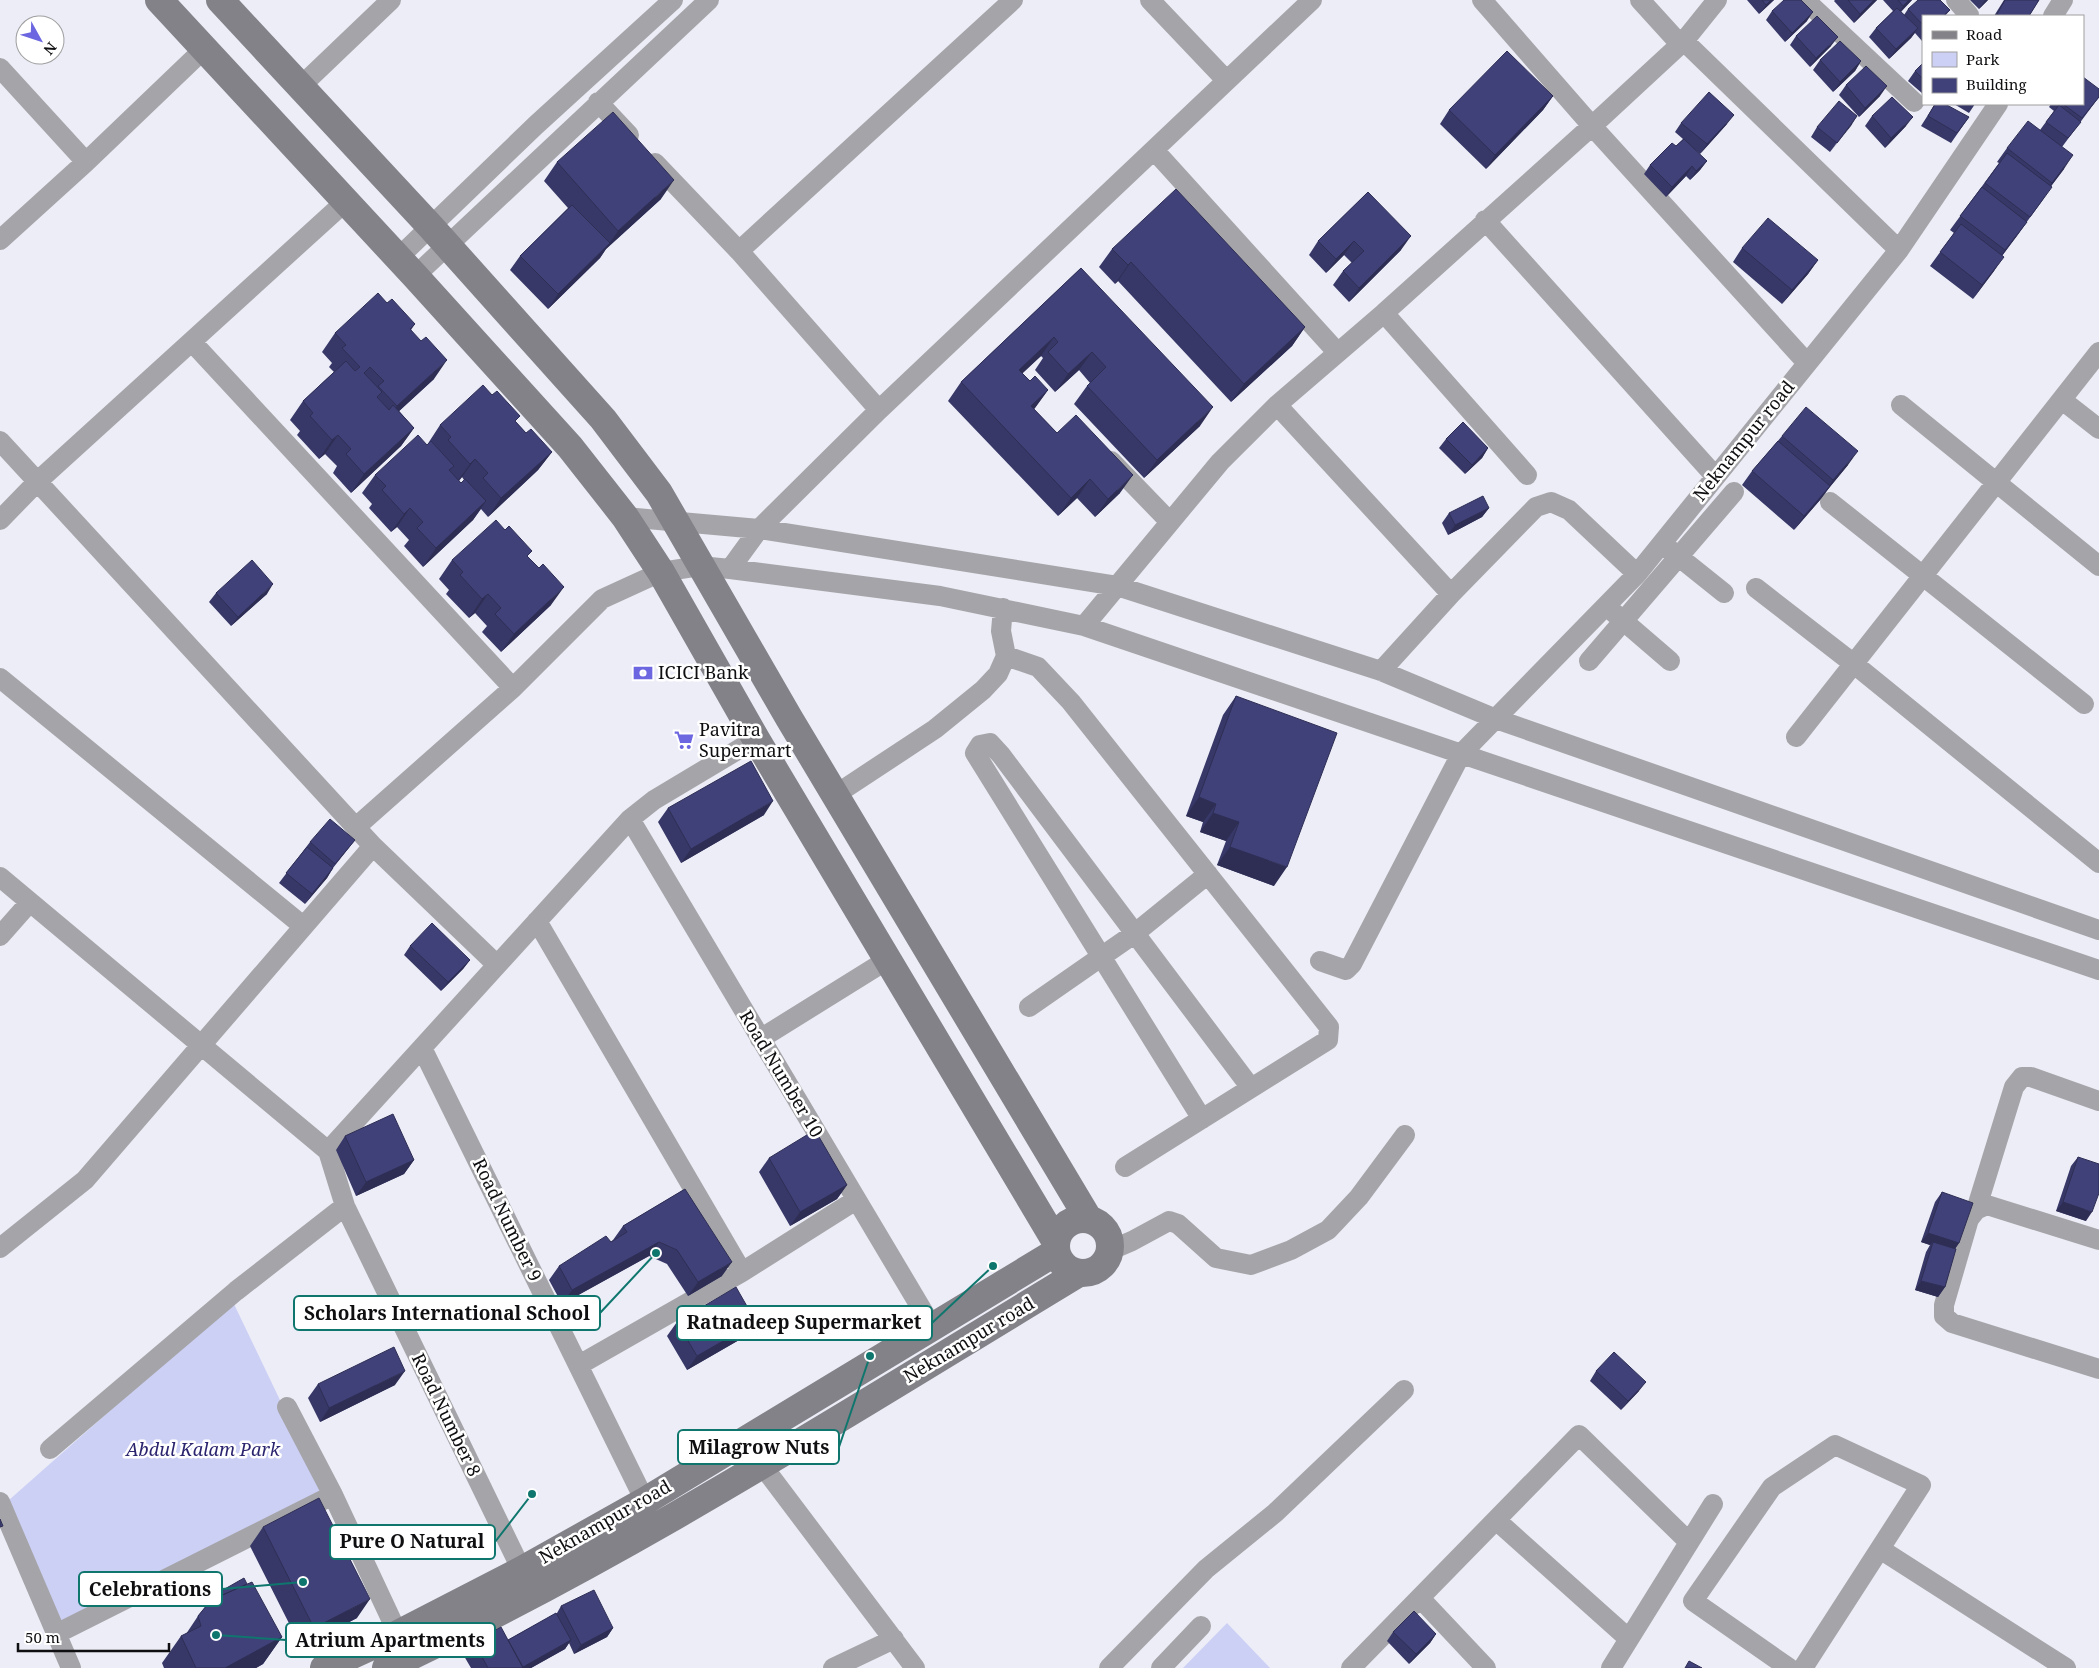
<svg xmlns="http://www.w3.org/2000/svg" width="2099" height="1668" font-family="'Noto Serif',serif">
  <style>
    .green { fill: #cdd0f5 }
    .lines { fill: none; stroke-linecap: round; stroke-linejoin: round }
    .street { stroke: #a5a5a9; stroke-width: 20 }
    .secondary { stroke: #828288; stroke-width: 28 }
    .wall { fill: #383868; fill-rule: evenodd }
    .shaded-wall { fill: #2e2e55 }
    .building { fill: #414179; stroke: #2e2e55 }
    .labels { text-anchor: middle; stroke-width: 5; stroke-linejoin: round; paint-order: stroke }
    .street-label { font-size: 18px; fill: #0f0f12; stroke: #fff }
    .poi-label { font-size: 18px; fill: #0f0f12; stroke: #fff; text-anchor: start }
    .park-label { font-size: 18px; font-style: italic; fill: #2b246e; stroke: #fff }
    .leader { fill: none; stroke: #0f766e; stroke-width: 2 }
    .callout-dot { fill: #0f766e; stroke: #fff; stroke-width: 2 }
    .callout { fill: #fff; stroke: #0f766e; stroke-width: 2 }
    .callout-label { font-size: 19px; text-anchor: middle; font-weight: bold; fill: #0f0f12 }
  </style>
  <rect width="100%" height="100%" fill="#ecedf7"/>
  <path class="green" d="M233,1302L323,1490L61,1621L9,1500Z
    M1227,1623L1270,1668H1183Z"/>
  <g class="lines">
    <path class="street" d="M1150,0L1226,80
      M1482,0L1592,126L1807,363
      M1640,0L1680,44
      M1805,0L1914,102
      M1956,0L1969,15
      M2053,16L2063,0
      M1684,41L1899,250
      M0,68L86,162
      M300,87L391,0
      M598,102L629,135
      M1154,150L1337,352
      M655,163L739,251L879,410
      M1485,220L1715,476
      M0,240L86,162L204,49
      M739,251L1013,0
      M398,258L536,125L673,0
      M415,276L709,0
      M1384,313L1527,475
      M192,342L513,688
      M2062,400L2099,429
      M1277,405L1451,594L1381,671
      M1901,405L2099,566
      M0,441L373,846L85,1180L0,1248
      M1111,461L1170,522
      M1830,502L2084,704
      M625,517L759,529L1117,586L1381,671L1496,719L2099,930
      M0,520L38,481L345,202
      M1669,549L1724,593
      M730,569L759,529L879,410L1312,0
      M1756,588L1854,664L2099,863
      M1451,594L1536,507L1551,502L1569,510L1637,574
      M1003,608L1001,631L1006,656L1038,667L1071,702L1329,1027L1328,1040L1125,1167
      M1613,612L1670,661
      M1084,626L1220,462L1277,405L1384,313L1592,126L1684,41L1717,0
      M1589,661L1734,492
      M0,678L303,926
      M1796,737L2099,352
      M835,795L935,729L983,690L998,674L1006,656
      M630,819L933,1328
      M356,827L513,688L602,599L661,572L700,566L730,569L940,596L1084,626L2099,970
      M373,846L496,964
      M0,877L328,1151
      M537,921L742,1272
      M0,936L30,902
      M1320,961L1346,970L1352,964L1461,754L1637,574L1899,250L1998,104
      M1029,1007L1134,934L1208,874
      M760,1039L887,960
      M422,1048L645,1501
      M1202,1119L975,753L980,745L990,743L1001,755L1251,1088
      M1976,1210L2014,1087L2022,1077H2031L2099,1101
      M2099,1240L1987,1205L1976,1210L1969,1219L1944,1305V1316L1952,1323L2099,1369
      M1111,1250L1132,1241L1169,1221L1178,1224L1216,1258L1251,1265L1291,1250L1328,1230L1359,1197L1405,1135
      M579,1365L742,1272L856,1200
      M287,1407L333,1495L398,1634
      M743,1440L915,1668
      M50,1449L236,1291L345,1206
      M0,1502L71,1668
      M1496,1520L1629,1639
      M1880,1549L2066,1668
      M527,1581L345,1206L328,1151L630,819L654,800L756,739
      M1420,1598L1486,1668
      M56,1634L333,1495
      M833,1668L894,1639
      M1109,1668L1206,1569L1275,1513L1404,1390
      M1161,1668L1201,1626
      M1351,1668L1579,1435L1689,1542
      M1611,1668L1713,1504
      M1789,1668L1693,1601L1772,1487L1835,1445L1921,1485L1803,1668"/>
    <path class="secondary" d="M159,0L415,276L570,447L625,517L661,572L756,739L1056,1242
      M220,0L431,227L603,419L659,493L789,718L1088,1218
      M1056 1246a27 27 0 1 1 54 0a27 27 0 1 1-54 0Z
      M324,1668L398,1634L522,1570L645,1501L1056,1252
      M386,1668C627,1555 852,1410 1079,1273"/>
  </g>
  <path class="wall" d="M1747,0H1774L1759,14Z
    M1835,0H1877L1854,23L1834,1Z
    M1883,0H1912L1901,12L1904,15L1908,9L1950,10L1945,16H1923V40L1922,41L1915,33L1911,38L1889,59L1869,37L1876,28L1893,11Z
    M1970,0H1988L1979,9Z
    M2004,0H2039L2029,16H1994Z
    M1772,11L1807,21L1785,42L1766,20Z
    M1796,36L1831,46L1810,67L1790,45Z
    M1820,60L1861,61L1855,71L1833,92L1813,70Z
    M1923,63V94L1908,81L1915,71Z
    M1846,85L1880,96L1859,117L1839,95Z
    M1553,96L1543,110L1486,169L1440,124L1449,110Z
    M2099,97L2062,147L2064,169L2051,186L2042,201L2002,256L1994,271L1973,299L1930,266L1954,233L1950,230L1999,163L1997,162L2007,148L2040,130L2054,111L2049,107L2051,104H2083Z
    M1935,104L1969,117L1951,143L1921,126Z
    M1954,104H1975L1969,113Z
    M1857,116L1830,152L1811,137L1817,127Z
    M1872,116L1906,126L1885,148L1865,126Z
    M1681,123L1727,124L1700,154L1694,149L1707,161L1700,170L1690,180L1686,176L1666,197L1644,174L1650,165L1676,146L1683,139L1675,132Z
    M557,162L661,199L606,249L600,258L548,309L510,270L520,256L568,208L544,181Z
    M1368,192L1401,250L1349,302L1333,285L1343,271L1352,263L1344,255L1326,273L1309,255L1318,241Z
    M1742,248L1818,260L1808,274L1782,304L1733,262Z
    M1112,249L1305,327L1292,346L1231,402L1118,281L1115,284L1099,267Z
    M1081,268L1200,426L1144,478L1074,404L1087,386L1090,383L1079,370L1055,392L1035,370L1043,358L1041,356L1022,373L1030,381L1048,390L1034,409L1057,433L1120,493L1095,517L1077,498L1058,516L948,401L961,382Z
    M387,303L415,324L411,330L434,379L399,411L414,428L401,446L351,493L333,473L337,466L325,454L319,459L297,435L300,431L290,420L303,401L334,372L329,367L332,363L322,352L335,333Z
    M516,422L526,433L552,452L538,470L488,517L481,509L473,520L423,567L404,546L409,540L397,527L391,532L369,508L372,504L362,493L375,475L427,445L440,425ZM462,477L464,480L461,483L459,481Z
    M1782,436L1848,465L1829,488L1820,500L1794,530L1742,485L1752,471L1777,442Z
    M1446,439L1488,448L1482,458L1465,474L1439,448Z
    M1489,508L1482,517L1448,535L1442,523L1449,513Z
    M528,557L551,605L501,652L482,632L487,626L475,613L469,618L446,594L449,590L439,579L452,560Z
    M216,593L267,594L231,626L209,602Z
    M1236,696L1274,886L1217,865L1226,841L1200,832L1203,822L1186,816L1223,715Z
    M668,808L764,815L681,863L658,822Z
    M355,840L348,849L333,868L327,878L305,904L279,883L310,842Z
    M410,946L470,960L463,969L441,991L404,955Z
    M345,1136L414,1160L404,1174L356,1196L336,1150Z
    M2078,1157L2086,1221L2056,1211L2071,1166Z
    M769,1158L847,1185L837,1199L790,1226L759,1172Z
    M685,1189L722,1276L688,1296L667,1264L649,1256L562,1304L549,1280L559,1266L611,1242L613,1240L623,1226Z
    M1942,1192L1959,1243L1955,1249L1945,1287L1938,1297L1915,1290L1926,1252L1930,1245L1921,1242L1935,1202Z
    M677,1322L746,1336L687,1370L667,1336Z
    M1596,1371L1639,1391L1621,1410L1590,1381Z
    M318,1384L395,1385L320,1422L308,1398Z
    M263,1527L357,1618L301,1647L250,1546Z
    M216,1594L282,1637L263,1664L256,1668H164L162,1663L181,1636L186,1634L198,1616Z
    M561,1606L613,1628L607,1637L574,1654L569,1643L565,1649L531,1668H471L464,1656L474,1642L508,1640L557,1613Z
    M1393,1632L1436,1634L1430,1643L1409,1664L1387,1641Z"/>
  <path class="shaded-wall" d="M1771,0H1774L1759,14L1766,5Z
    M1874,0H1877L1854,23L1860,14Z
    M1909,0H1912L1897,15L1903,6Z
    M1985,0H1988L1979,9Z
    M1813,12L1807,21L1785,42L1792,33Z
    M1918,28L1911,38L1889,59L1896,49Z
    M1838,37L1831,46L1810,67L1816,58Z
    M1861,61L1855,71L1833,92L1840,82Z
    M1887,86L1880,96L1859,117L1865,108Z
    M1553,96L1543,110L1486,169L1495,155Z
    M1734,115L1727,124L1700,154L1707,144Z
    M1857,116L1851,126L1830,152L1837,143Z
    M1913,117L1906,126L1885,148L1891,138Z
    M2073,155L2064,169L2043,197L2052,183Z
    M1707,161L1700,170L1690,180L1696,171Z
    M1692,166L1686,176L1666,197L1672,187Z
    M674,180L661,199L606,249L600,258L548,309L558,294L609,244L618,231Z
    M2027,222L2017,236L1995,265L2005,250Z
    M1411,236L1401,250L1349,302L1359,288Z
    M1354,241L1344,255L1326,273L1336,259Z
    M2004,257L1994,271L1973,299L1982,285Z
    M1818,260L1808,274L1782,304L1792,290Z
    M1131,262L1118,281L1115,284L1128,265Z
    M1305,327L1292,346L1231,402L1244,384Z
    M1054,337L1041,356L1006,389L1019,370Z
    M1092,352L1079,370L1055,392L1068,374Z
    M447,360L434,379L384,425L397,406Z
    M1048,390L1035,408L1018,424L1031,406Z
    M1213,407L1200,426L1144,478L1157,460Z
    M414,428L401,446L351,493L364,474Z
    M338,435L325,454L319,459L332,440Z
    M1488,448L1482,458L1465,474L1472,465Z
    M1858,451L1848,465L1829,488L1820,500L1794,530L1804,516L1825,492L1833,480Z
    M552,452L538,470L488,517L501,498Z
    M475,459L462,477L456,483L470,464Z
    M1133,475L1120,493L1095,517L1108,499Z
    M1090,479L1077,498L1058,516L1071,498Z
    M486,501L473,520L423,567L436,548Z
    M410,508L397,527L391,532L404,514Z
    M1489,508L1482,517L1448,535L1455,525Z
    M273,584L267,594L231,626L238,617Z
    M564,587L551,605L501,652L514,634Z
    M488,594L475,613L469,618L482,599Z
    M1199,797L1216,804L1203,822L1186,816Z
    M773,801L764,815L681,863L691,849Z
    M1213,813L1239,822L1226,841L1200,832Z
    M1230,847L1287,867L1274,886L1217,865Z
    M333,868L327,878L305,904L312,894Z
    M470,960L463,969L441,991L448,982Z
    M414,1160L404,1174L356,1196L366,1182Z
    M847,1185L837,1199L790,1226L800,1212Z
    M2063,1202L2092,1212L2086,1221L2056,1211Z
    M1928,1233L1959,1243L1952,1253L1933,1242L1930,1245L1921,1242Z
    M659,1242L649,1256L562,1304L572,1290Z
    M732,1262L722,1276L688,1296L698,1282Z
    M1921,1281L1945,1287L1938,1297L1915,1290Z
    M756,1322L746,1336L687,1370L697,1356Z
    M405,1371L395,1385L320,1422L329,1408Z
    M1646,1382L1639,1391L1621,1410L1628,1401Z
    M370,1599L357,1618L301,1647L314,1628Z
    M613,1628L607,1637L574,1654L581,1645Z
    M1436,1634L1430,1643L1409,1664L1416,1654Z
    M282,1637L263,1664L256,1668H225Z
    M571,1640L565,1649L531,1668H522L523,1667Z"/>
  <path class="building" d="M1762,0H1771L1766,5Z
    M1784,0H1801L1813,12L1792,33L1772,11Z
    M1848,0H1874L1860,14Z
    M1898,0H1909L1903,6Z
    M1918,0H1940L1950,10L1943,16H1923V25L1908,9Z
    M2005,0H2039L2029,16H2001L1997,14Z
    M1897,8L1918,28L1896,49L1876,28Z
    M1817,16L1838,37L1816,58L1796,36Z
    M1840,41L1861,61L1840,82L1820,60Z
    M1507,51L1553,96L1495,155L1449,110Z
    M1923,63V79L1915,71Z
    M1866,66L1887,86L1865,108L1846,85Z
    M2083,77L2099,89V97L2082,118L2063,104H2083Z
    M1709,92L1734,115L1707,144L1681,123Z
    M1892,97L1913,117L1891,138L1872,116Z
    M1839,101L1857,116L1837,143L1817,127Z
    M1935,104H1945L1969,117L1957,133L1928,116Z
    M2059,105L2081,122L2068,138L2046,122Z
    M613,112L674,180L618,231L557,162Z
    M2028,121L2073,155L2052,183L2007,148Z
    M1684,139L1707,161L1696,171L1692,166L1672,187L1650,165L1672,143L1676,146Z
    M2007,153L2052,187L2030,217L1985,183Z
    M1982,187L2027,222L2005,250L1960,216Z
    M1176,189L1305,327L1244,384L1131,262L1128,265L1112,249Z
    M1368,192L1411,236L1359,288L1343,271L1364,251L1354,241L1336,259L1318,241Z
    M572,205L610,243L558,294L520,256Z
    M1768,218L1818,260L1792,290L1742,248Z
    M1961,224L2004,257L1982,285L1940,252Z
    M1081,268L1213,407L1157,460L1087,386L1106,367L1092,352L1068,374L1048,352L1058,342L1054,337L1019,370L1030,381L1035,376L1048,390L1031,406L1057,433L1076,415L1133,475L1108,499L1090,479L1071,498L961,382Z
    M378,293L387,303L392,299L415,324L410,329L421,341L426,337L447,360L397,406L378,386L384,381L370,367L364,373L382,392L377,397L389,410L393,405L414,428L364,474L346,454L351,449L338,435L332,440L310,416L313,413L303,401L346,361L355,371L360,367L342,348L346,345L335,333Z
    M483,385L492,395L497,391L520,416L515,421L526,433L531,429L552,452L501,498L483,478L488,473L475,459L470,464L448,440L451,437L440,425Z
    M1806,407L1858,451L1833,480L1782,436Z
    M1463,422L1488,448L1472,465L1446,439Z
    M418,435L427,445L431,441L454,466L449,470L461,483L465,479L486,501L436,548L417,528L423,522L410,508L404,514L382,490L386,486L375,475Z
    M1778,441L1830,486L1804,516L1752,471Z
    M1483,496L1489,508L1455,525L1449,513Z
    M496,520L505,530L509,526L532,551L527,556L539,568L543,564L564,587L514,634L495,614L501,608L488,594L482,599L460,575L463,572L452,560Z
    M252,560L273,584L238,617L216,593Z
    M1236,696L1337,733L1287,867L1230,847L1239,822L1213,813L1216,804L1199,797Z
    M751,761L773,801L691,849L668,808Z
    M330,819L355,840L335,864L310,842Z
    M307,847L333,868L312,894L286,873Z
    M432,923L470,960L448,982L410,946Z
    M393,1114L414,1160L366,1182L345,1136Z
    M815,1130L847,1185L800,1212L769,1158Z
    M2078,1157L2099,1164V1193L2092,1212L2063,1202Z
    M685,1189L732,1262L698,1282L677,1250L659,1242L572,1290L559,1266L606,1236L611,1242L627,1232L623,1226Z
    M1942,1192L1973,1203L1959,1243L1928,1233Z
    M1933,1242L1956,1249L1945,1287L1921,1281Z
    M736,1287L756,1322L697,1356L677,1322Z
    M394,1347L405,1371L329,1408L318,1384Z
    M1614,1352L1646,1382L1628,1401L1596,1371Z
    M319,1498L370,1599L314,1628L263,1527Z
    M0,1519L3,1526L0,1527Z
    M244,1578L247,1584L218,1597L216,1594Z
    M252,1582L282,1637L225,1668H196L181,1636L201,1626L198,1616L211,1600Z
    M594,1590L613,1628L581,1645L561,1606Z
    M1414,1611L1436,1634L1416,1654L1393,1632Z
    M556,1613L571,1640L523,1667L508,1640Z
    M501,1627L523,1668H488L474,1642Z
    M1689,1661L1702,1668H1685Z"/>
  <defs>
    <symbol id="bank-bare" viewBox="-9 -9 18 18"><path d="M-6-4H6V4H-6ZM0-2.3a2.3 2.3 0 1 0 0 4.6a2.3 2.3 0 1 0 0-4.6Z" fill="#6c67e1" stroke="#fff" stroke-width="2.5" paint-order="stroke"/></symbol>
    <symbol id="supermarket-bare" viewBox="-9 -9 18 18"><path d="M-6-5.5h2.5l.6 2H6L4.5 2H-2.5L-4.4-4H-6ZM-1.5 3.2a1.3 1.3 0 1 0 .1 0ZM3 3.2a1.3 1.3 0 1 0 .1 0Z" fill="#6c67e1" stroke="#fff" stroke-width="2.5" paint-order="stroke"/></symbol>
  </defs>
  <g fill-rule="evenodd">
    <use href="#bank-bare" x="629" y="659" width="28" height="28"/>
    <use href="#supermarket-bare" x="670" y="726" width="28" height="28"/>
  </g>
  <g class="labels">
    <g class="street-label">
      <text transform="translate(1744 441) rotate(-51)" y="6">Neknampur road</text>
      <text transform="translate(781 1074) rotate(59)" y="6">Road Number 10</text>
      <text transform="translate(507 1220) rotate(64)" y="6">Road Number 9</text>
      <text transform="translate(969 1340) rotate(-31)" y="6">Neknampur road</text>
      <text transform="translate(446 1415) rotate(64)" y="6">Road Number 8</text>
      <text transform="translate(605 1522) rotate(-30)" y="6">Neknampur road</text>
    </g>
    <g class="poi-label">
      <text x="658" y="679">ICICI Bank</text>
      <text x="699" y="736">Pavitra<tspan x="699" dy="21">Supermart</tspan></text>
    </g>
    <g class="park-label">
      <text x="203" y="1456">Abdul Kalam Park</text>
    </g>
  </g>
  <path class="leader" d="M656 1253L600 1313M993 1266L932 1323M870 1356L839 1447M532 1494L495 1542M303 1582L222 1589M216 1635L286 1640"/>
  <g class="callout-dot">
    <circle cx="656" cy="1253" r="5"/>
    <circle cx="993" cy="1266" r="5"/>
    <circle cx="870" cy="1356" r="5"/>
    <circle cx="532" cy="1494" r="5"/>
    <circle cx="303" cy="1582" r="5"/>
    <circle cx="216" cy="1635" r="5"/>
  </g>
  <g class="callout">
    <rect x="294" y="1296" width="306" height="34" rx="5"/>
    <rect x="677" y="1306" width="255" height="34" rx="5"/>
    <rect x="678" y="1430" width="161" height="34" rx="5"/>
    <rect x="330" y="1525" width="165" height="34" rx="5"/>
    <rect x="79" y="1572" width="143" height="34" rx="5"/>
    <rect x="286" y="1623" width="209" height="34" rx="5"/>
  </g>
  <g class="callout-label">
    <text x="447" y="1320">Scholars International School</text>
    <text x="804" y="1329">Ratnadeep Supermarket</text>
    <text x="759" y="1454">Milagrow Nuts</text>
    <text x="412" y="1548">Pure O Natural</text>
    <text x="150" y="1596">Celebrations</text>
    <text x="390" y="1647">Atrium Apartments</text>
  </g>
  <rect x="1922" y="15" width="162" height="90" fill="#ffffff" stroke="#9f9fa0"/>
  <rect x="1932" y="31" width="25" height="8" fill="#828288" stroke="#9f9fa0"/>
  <text x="1966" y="40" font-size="15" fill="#0f0f12">Road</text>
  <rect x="1932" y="52" width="25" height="15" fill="#cdd0f5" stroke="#9f9fa0"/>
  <text x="1966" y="65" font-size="15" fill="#0f0f12">Park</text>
  <rect x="1932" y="78" width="25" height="15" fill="#414179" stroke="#9f9fa0"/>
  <text x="1966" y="90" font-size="15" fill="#0f0f12">Building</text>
  <g transform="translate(40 40) rotate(130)"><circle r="24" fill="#ffffff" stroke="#9f9fa0"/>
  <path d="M0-4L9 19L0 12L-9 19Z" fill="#6c67e1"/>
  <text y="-8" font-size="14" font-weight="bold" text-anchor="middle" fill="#0f0f12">N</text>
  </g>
  <path d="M18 1643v8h151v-8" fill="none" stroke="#0f0f12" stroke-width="2.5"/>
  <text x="25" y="1643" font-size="15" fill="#0f0f12" stroke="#ffffff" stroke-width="4" paint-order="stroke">50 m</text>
</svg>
